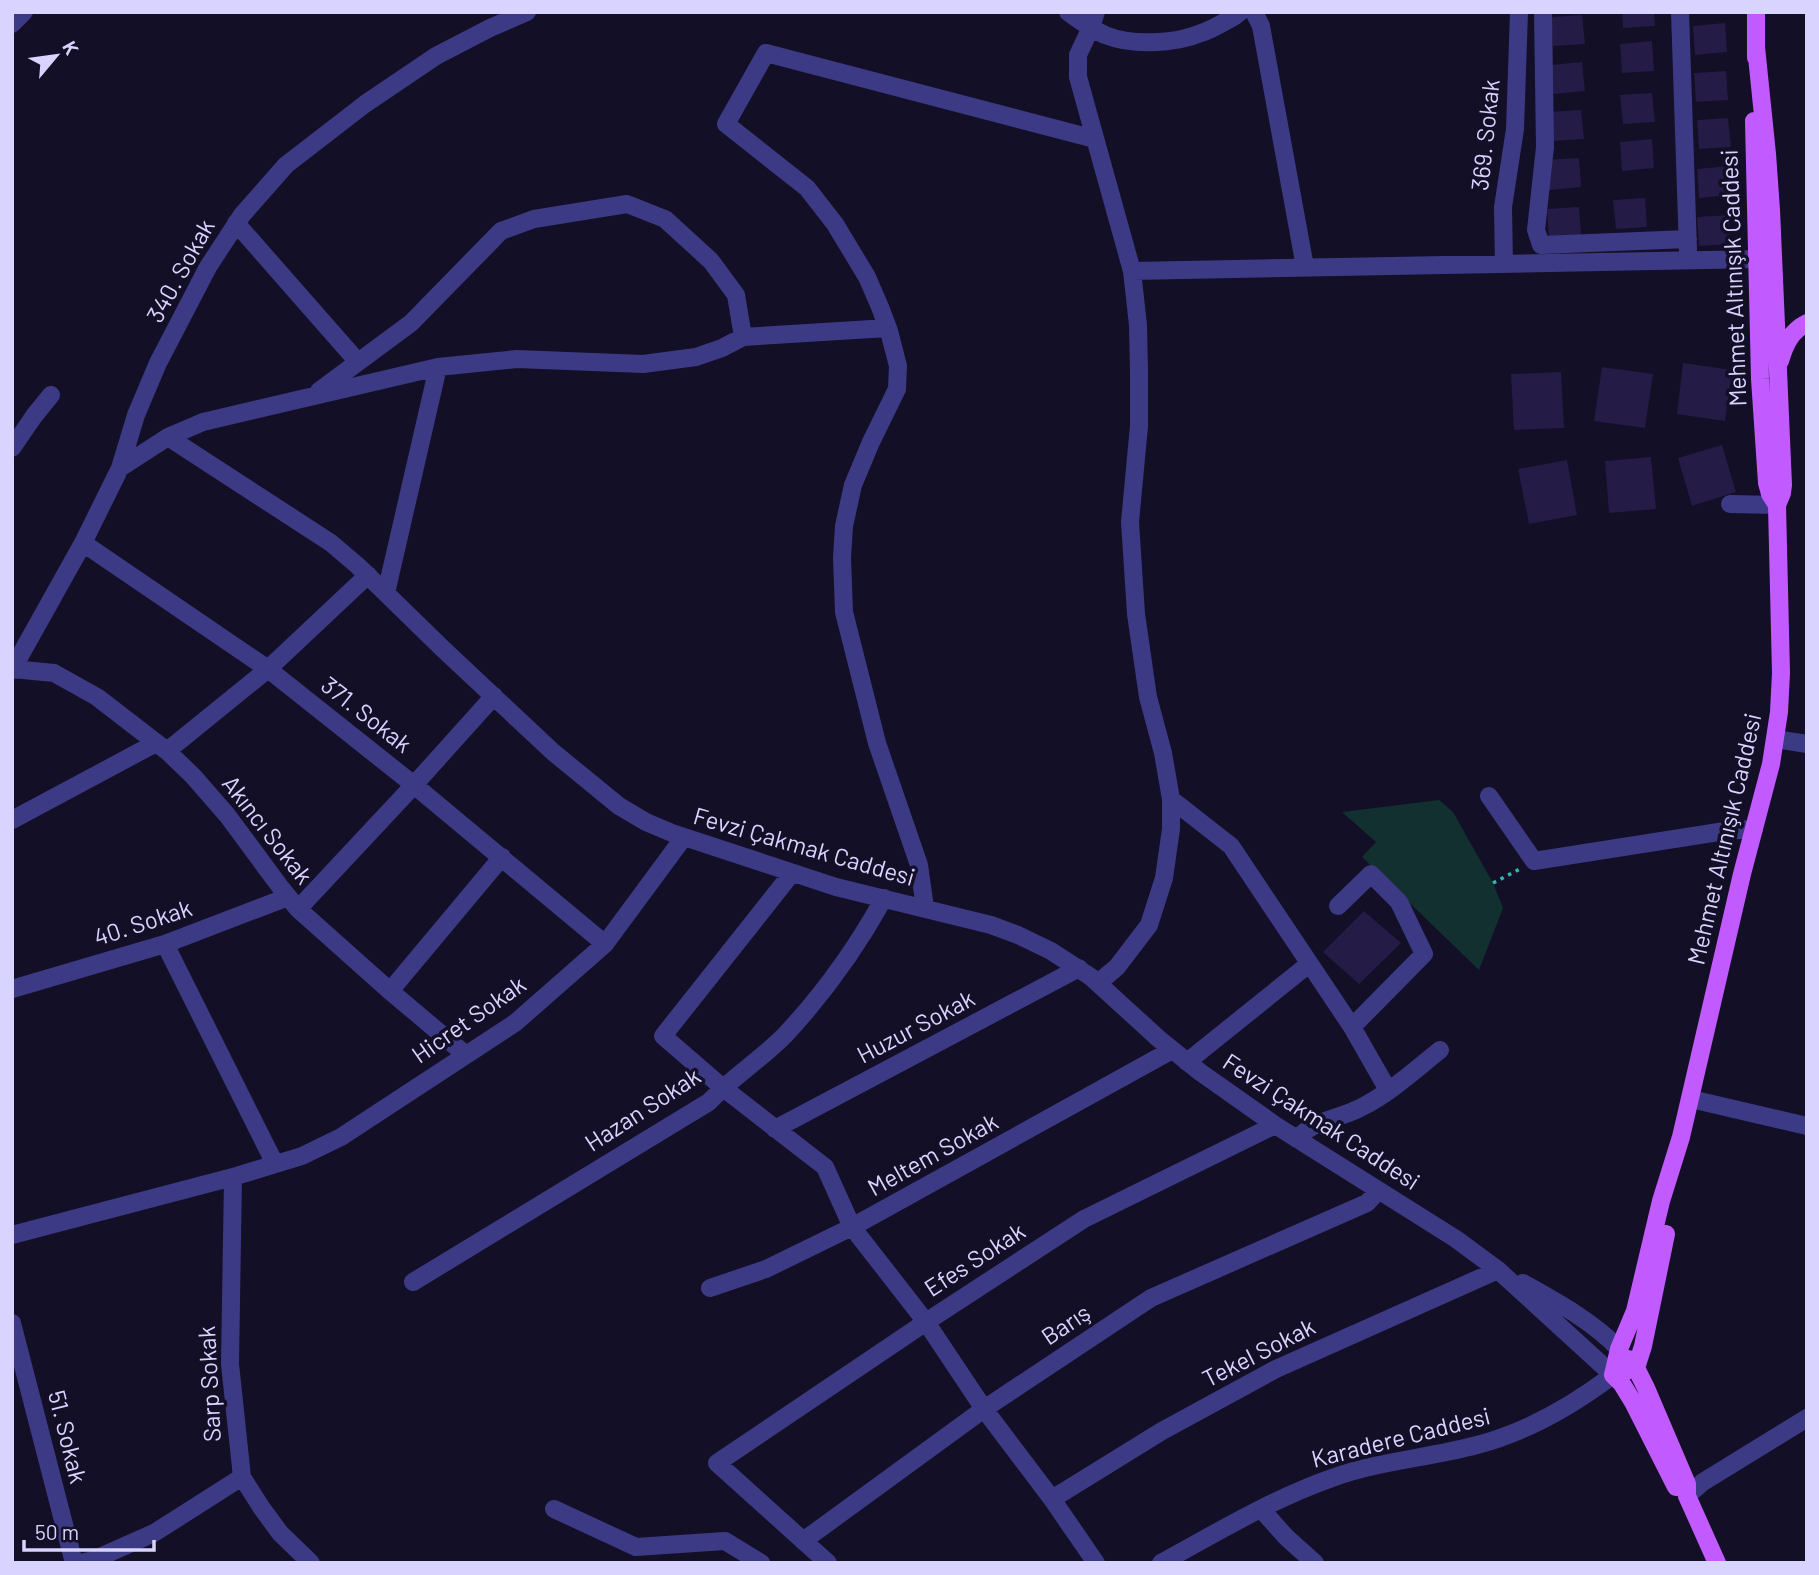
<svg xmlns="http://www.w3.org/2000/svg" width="1819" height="1575" font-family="Barlow,sans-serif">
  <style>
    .green { fill: #12302f }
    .building { fill: #241b47 }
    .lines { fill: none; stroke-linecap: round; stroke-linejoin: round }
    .path { stroke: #2fb8b0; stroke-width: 3.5; stroke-dasharray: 3.5 5; stroke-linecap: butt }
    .minor { stroke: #3d3a85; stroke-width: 18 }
    .major { stroke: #c25bff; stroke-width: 18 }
    .labels { text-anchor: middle; stroke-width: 7; stroke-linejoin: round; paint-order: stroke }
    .street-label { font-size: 24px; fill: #d9d4ff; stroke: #130f26 }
  </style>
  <rect width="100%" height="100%" fill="#130f26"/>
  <path class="green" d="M1439,800L1453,812L1493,883L1503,908L1479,970L1362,857L1376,842L1342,812Z"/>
  <path class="building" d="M1622,12H1654L1655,26L1623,28Z
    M1582,15L1585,44L1553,46L1551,17Z
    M1725,23L1727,52L1695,55L1693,26Z
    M1652,41L1654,71L1622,73L1620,44Z
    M1582,62L1585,91L1553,94L1551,65Z
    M1726,71L1728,100L1696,102L1694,73Z
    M1652,93L1655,122L1623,124L1620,95Z
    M1581,110L1584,139L1552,141L1549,112Z
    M1728,118L1731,147L1699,149L1697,120Z
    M1652,139L1654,168L1622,171L1620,142Z
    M1579,158L1581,187L1549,190L1547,160Z
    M1729,166L1731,195L1699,198L1697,169Z
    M1645,198L1647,227L1616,229L1613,200Z
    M1579,207L1581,236L1549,238L1547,209Z
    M1729,215L1731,244L1699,246L1697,217Z
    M1683,363L1732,370L1725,421L1677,414Z
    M1602,367L1653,374L1645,428L1594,421Z
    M1561,372L1564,428L1514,430L1511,374Z
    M1722,445L1736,492L1692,506L1678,458Z
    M1651,457L1656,509L1609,513L1605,461Z
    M1567,460L1577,515L1529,524L1518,469Z
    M1364,911L1401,943L1359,984L1323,952Z"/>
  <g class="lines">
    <path class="path" d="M1493,883L1520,869"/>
    <path class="minor" d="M1068,12C1080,21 1092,29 1105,35C1132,46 1175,44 1201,33C1213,29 1224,22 1235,16L1240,12
      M1096,12L1091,27L1078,55V77L1132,271L1138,325L1139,372V426L1130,522L1136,614L1148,697L1163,753L1171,799V829L1164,878L1149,925L1117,967L1098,983
      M1254,12L1261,26L1305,267
      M1543,12L1545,147L1536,230L1541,245L1688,239
      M1680,12L1688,250
      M12,24L24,12
      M236,223L358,362
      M1504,264L1503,207L1515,129L1519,12
      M1132,271L1758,259
      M319,391L411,323L501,231L534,219L627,204L665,219L711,261L736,295L743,337
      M168,437L331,543L358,566L442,648L553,752L619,806L646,822L672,833L836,887L991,925L1018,935L1051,951L1091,977L1159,1039L1200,1072L1275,1125L1456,1239L1498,1270L1613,1375C1572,1406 1527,1432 1477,1445C1429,1458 1379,1461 1332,1478C1272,1499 1216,1533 1161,1563
      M12,448L34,416L51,395
      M120,468L168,437L203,422L438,367L517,359L643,364L696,357L722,348L743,337L888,328
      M1730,504L1777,505
      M83,543L268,669L414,785L605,944
      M386,593L438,367
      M13,669L54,673L97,697L167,751L193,776L227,815L281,888L298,909L390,991L466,1055
      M12,670L83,543L120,468L136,415L158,363L208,267L242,215L286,165L365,104L436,56L490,28L527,12
      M1776,739L1807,744
      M167,751L268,669L368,575
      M1489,796L1534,861L1725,831L1754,829
      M1171,799L1231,846L1352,1027L1388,1090
      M12,820L156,743
      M792,873L663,1036L722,1087L825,1167L852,1227L926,1322L984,1409L1052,1499L1096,1563
      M1338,906L1371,874L1399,902L1424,954L1352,1027
      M925,908L919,865L877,743L844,612L842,558L844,526L853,485L871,442L897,389L898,366L889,331L880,307L867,277L835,224L807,188L726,124L766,53L1095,139
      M298,909L414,785L494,696
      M165,944L275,1164
      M12,989L165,944L288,897
      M390,991L502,857
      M1187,1062L1309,964
      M1691,1099L1807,1126
      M775,1129L1079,968
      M1297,1139C1313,1120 1339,1119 1360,1108C1389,1094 1415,1070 1440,1050
      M233,1177L230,1364L242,1477L261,1507L280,1533L311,1563
      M12,1235L233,1177L302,1156L341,1137L515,1023L605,944L684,837
      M413,1282L709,1102C732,1077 762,1059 786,1034C824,993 857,947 884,898
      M1523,1283C1555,1301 1594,1322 1619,1349
      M710,1288L766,1269L852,1227L1172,1050
      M12,1323L74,1563
      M1687,1496L1703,1482L1807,1418
      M1052,1499L1162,1431L1276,1369L1498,1270
      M554,1509L636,1547L725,1541L761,1563
      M1261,1509L1286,1537L1315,1563
      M803,1541L984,1409L1151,1298L1367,1203L1378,1191
      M81,1563L93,1560L154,1533L242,1477
      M828,1563L717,1463L926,1322L1084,1219L1275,1125"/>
    <path class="major" d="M1756,12V58
      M1754,121L1760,379L1767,483L1770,494L1777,505
      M1780,361C1785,344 1791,331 1807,323
      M1628,1359L1636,1368L1646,1388L1687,1484V1496L1717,1563
      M1613,1375L1619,1349L1635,1311L1661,1201L1681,1137L1742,874L1771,764L1779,712L1781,673L1777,505L1782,493L1783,485L1771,210L1767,154L1756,47
      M1613,1375L1636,1368L1643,1346L1666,1234
      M1613,1375L1622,1384L1633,1402L1676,1487"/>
  </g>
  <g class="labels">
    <g class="street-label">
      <text transform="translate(1486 135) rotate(-84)" y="8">369. Sokak</text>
      <text transform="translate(181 271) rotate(-61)" y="8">340. Sokak</text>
      <text transform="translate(1734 278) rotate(-92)" y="8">Mehmet Altınışık Caddesi</text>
      <text transform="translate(366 715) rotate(38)" y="8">371. Sokak</text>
      <text transform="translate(267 830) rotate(52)" y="8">Akıncı Sokak</text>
      <text transform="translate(1725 839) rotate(-77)" y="8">Mehmet Altınışık Caddesi</text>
      <text transform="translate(804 847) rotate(16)" y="8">Fevzi Çakmak Caddesi</text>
      <text transform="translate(143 923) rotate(-18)" y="8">40. Sokak</text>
      <text transform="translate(469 1020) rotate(-35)" y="8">Hicret Sokak</text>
      <text transform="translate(916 1027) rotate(-28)" y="8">Huzur Sokak</text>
      <text transform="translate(643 1110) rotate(-33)" y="8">Hazan Sokak</text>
      <text transform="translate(1321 1122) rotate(33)" y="8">Fevzi Çakmak Caddesi</text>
      <text transform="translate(933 1155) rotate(-29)" y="8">Meltem Sokak</text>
      <text transform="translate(975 1260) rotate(-33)" y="8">Efes Sokak</text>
      <text transform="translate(1066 1325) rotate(-34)" y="8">Barış</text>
      <text transform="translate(1259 1353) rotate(-27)" y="8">Tekel Sokak</text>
      <text transform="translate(210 1384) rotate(-93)" y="8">Sarp Sokak</text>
      <text transform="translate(67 1437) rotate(76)" y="8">51. Sokak</text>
      <text transform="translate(1401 1438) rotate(-14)" y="8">Karadere Caddesi</text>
    </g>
  </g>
  <rect width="1819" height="1575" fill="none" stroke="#d9d4ff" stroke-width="28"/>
  <g transform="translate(56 56) rotate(61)" stroke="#130f26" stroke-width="5" paint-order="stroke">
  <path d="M0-5L12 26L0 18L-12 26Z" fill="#d9d4ff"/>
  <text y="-10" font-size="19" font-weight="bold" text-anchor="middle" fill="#d9d4ff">K</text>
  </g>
  <path d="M24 1540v10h130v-10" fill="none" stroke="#d9d4ff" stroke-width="3.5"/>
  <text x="35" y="1540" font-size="21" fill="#d9d4ff" stroke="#130f26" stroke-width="5" paint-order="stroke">50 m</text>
</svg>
